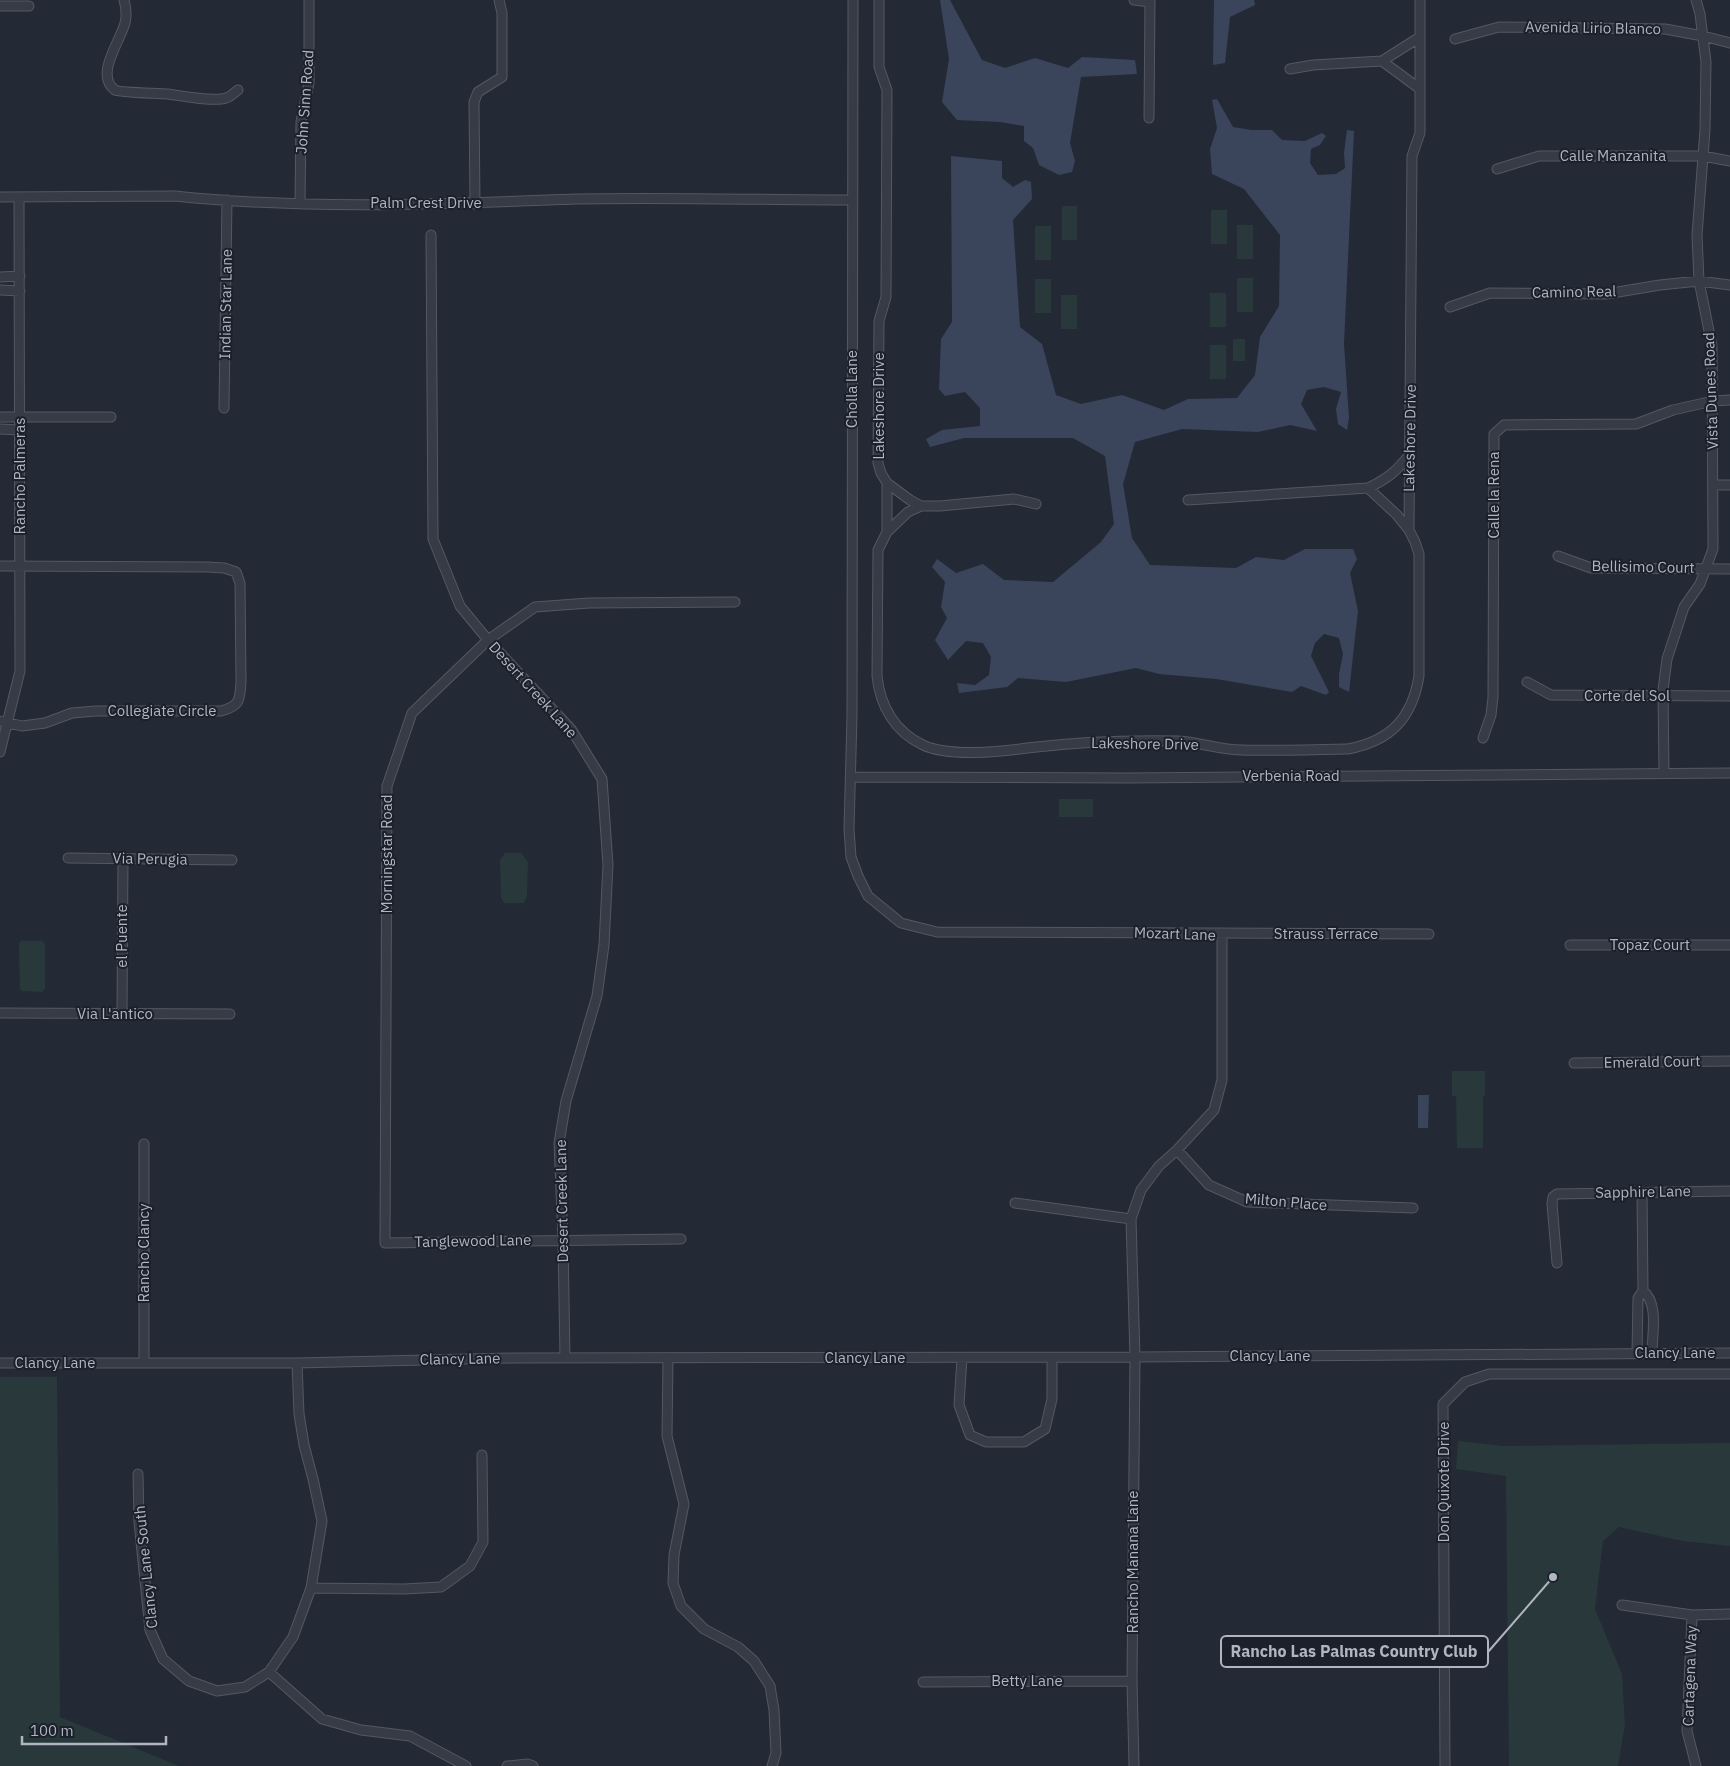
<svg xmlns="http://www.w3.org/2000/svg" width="1730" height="1766" font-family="'IBM Plex Sans',sans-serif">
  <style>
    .green { fill: #29383a }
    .water { fill: #3a455c }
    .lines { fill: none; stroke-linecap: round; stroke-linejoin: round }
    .street-casing { stroke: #545863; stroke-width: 11 }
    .street { stroke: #363b46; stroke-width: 9 }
    .labels { text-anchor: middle; stroke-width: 4; stroke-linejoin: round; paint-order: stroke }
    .street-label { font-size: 15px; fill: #b1b5c2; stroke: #1b202a }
    .leader { fill: none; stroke: #b1b5c2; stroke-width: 2 }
    .callout-dot { fill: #b1b5c2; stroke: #1b202a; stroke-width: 2 }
    .callout { fill: #1b202a; stroke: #b1b5c2; stroke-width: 2 }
    .callout-label { font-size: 16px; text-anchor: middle; font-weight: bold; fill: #b1b5c2 }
  </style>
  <rect width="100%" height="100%" fill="#232935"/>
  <path class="green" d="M1062,206H1077V240H1062Z
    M1211,210H1227V244H1211Z
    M1237,225H1253V259H1237Z
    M1035,226H1051V260H1035Z
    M1237,278H1253V312H1237Z
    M1035,279H1051V313H1035Z
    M1210,293H1226V327H1210Z
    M1061,295H1077V329H1061Z
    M1233,339H1245V361H1233Z
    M1210,345H1226V379H1210Z
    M1059,799H1093V817H1059Z
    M505,853H521L528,862L527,896L524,903H504L501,898L500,860Z
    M22,940L24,941H42L45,944V989L42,992L22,991L20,989L19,943Z
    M1452,1071H1485V1095L1483,1096V1148H1457L1456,1096H1452Z
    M0,1377H57L60,1717L179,1766H0Z
    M1458,1441L1504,1446L1730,1443V1546L1682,1541L1619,1527L1603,1541L1595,1609L1622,1674L1625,1725L1618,1766H1509L1506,1476L1456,1469Z"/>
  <path class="water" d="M940,0H950L982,60L1005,68L1035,58L1068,68L1082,57L1135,60L1137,74L1081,77L1070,143L1075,161L1072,172L1059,175L1039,165L1033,148L1024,141V126L1000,122L957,120L942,102L949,59Z
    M1214,0H1254L1255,5L1230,17L1225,63L1213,65Z
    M1217,99L1233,127L1252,130H1272L1282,140L1305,141L1322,133L1326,136L1320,145L1311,149L1310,163L1318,175L1336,174L1345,168L1344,153L1347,130L1354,131L1344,344L1349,418L1347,430L1338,424L1336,409L1341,392L1324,387L1307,390L1301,404L1317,431L1290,425L1258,432L1182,429L1135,442L1123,484L1132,538L1150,565L1236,568L1256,557L1284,560L1305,549H1353L1357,559L1350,573L1358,611L1349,692L1339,687V674L1343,654L1339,638L1324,634L1315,643L1311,656L1329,692L1326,695L1301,686L1292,692L1216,679L1159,674L1136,668L1066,682L1018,678L1007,687L959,693L957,683L975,685L989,675L991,657L983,643L966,641L948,660L935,640L947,618L941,607L945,582L932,567L937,559L956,573L983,564L1004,580L1053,582L1101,542L1114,524L1105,456L1073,438H964L930,447L926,439L942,430L980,426V408L965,392L945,396L939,389L941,339L952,322L951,156L1002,161V178L1013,187L1025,180L1031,182L1032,199L1013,220L1020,327L1042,344L1056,395L1081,404L1122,395L1164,410L1188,399L1237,398L1255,375L1260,337L1279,306L1280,235L1244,189L1212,174L1210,149L1217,128L1212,100Z
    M1418,1095H1429L1428,1128H1418Z"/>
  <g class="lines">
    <defs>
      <path id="street" d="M124,0C126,7 127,15 125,23C121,40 94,75 115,90C120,93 159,93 168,94C182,96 214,102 226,98C230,97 235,92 238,90
        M853,0L852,716L849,829L851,857L858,876L868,896L901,923L937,932L1429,934
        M879,0V67L887,90L886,297L879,321L878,463L881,473L887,483V532L878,550L877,676C880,706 895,732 923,745C948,757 1000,752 1027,748C1077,742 1128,740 1178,741C1199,742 1220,750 1242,750C1277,751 1312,750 1348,749C1390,741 1412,719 1419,676V554L1415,542L1409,530L1412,156L1420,133V0
        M1134,0L1150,2
        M0,6H29
        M1455,39L1499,27L1665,29L1703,36L1730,43
        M1382,61L1420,89
        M1290,69L1313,65L1382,61L1420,37
        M1149,118L1150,0
        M1497,169L1539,156H1703L1730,161
        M0,197L175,196C306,210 444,204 576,199C668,197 760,200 852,200
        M300,203L301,122L309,83V0
        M475,204L474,102L478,92L502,77V13L499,0
        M431,235L433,539L460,606L488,640L571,729L602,779L608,865L604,945L597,996L566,1101L559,1143L563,1239L565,1358
        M0,277L20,276
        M0,290L20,291
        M1450,307L1490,293L1606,294L1660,285L1699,281L1730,285
        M224,408L227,200
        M0,417H111
        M0,429L20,430
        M887,483L910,500L921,506
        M1714,485H1730
        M1368,488L1397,515L1409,530
        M1188,500L1368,488C1387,479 1397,471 1410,454
        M887,532L908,512L921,506H940L1014,499L1036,504
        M1558,556L1591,568L1730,569
        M0,566L207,567L224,568L236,572L240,583L241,682C240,700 240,706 221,711H96L72,713L45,723L22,726L0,721
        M1527,682L1551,695L1730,696
        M1483,738L1491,715L1493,697L1494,434L1504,425L1636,424L1673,410L1713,401L1730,400
        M0,752L20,671L19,197
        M1664,773L1663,690L1667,659L1684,607L1700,584L1713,549L1712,346L1699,281L1697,235L1705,130L1706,62L1700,14L1696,0
        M851,777L1128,778L1730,773
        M68,858L232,860
        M1570,945H1730
        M0,1013L230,1014
        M122,1014L123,859
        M1574,1063L1730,1061
        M144,1144V1362
        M1177,1150L1209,1185L1247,1202L1413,1208
        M1015,1203L1131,1219
        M681,1239L385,1243L387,786L412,713L488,640L535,607L589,603L735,602
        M1557,1263L1552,1204L1553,1197L1557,1194L1730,1191
        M1643,1291C1659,1303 1652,1335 1652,1353
        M1637,1353L1638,1298L1643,1291L1642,1192
        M668,1358L667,1436L684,1504L674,1555L673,1583L681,1606L704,1629L738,1647L754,1661L770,1686L774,1710L776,1753L772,1766
        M962,1358L959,1405L970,1435L986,1442H1024L1045,1429L1052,1399V1358
        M0,1363H297L515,1358L1135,1357L1730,1353
        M138,1474L139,1522L150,1630L163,1659L189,1681L217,1691L245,1687L269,1672L293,1637L311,1588L322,1521L313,1479L304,1445L299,1414L297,1363
        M311,1588L404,1589L441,1587L470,1566L483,1542L482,1455
        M1622,1605L1692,1615L1730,1614
        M1692,1615L1687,1731L1696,1766
        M269,1672L322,1719L361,1730L410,1736L466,1766
        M923,1682L1132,1681
        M507,1766L528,1764L533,1766
        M1134,1766L1132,1681L1135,1357L1131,1219L1141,1190L1159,1166L1177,1150L1214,1110L1222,1080V933
        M1445,1766L1443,1404L1465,1382L1489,1374H1730"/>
    </defs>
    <use href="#street" class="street-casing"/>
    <use href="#street" class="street"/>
  </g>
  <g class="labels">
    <g class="street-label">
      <text transform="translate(1593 28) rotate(1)" y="5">Avenida Lirio Blanco</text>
      <text transform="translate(305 102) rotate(-86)" y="5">John Sinn Road</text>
      <text x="1613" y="161">Calle Manzanita</text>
      <text x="426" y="208">Palm Crest Drive</text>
      <text transform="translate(1574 292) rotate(-1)" y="5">Camino Real</text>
      <text transform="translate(226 304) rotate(-89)" y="5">Indian Star Lane</text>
      <text transform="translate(852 389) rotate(-90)" y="5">Cholla Lane</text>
      <text transform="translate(1711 391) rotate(-92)" y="5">Vista Dunes Road</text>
      <text transform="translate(879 406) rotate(-90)" y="5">Lakeshore Drive</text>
      <text transform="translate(1410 438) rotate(-89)" y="5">Lakeshore Drive</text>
      <text transform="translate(20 476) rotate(-90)" y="5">Rancho Palmeras</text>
      <text transform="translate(1494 495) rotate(-90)" y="5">Calle la Rena</text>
      <text transform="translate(1643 567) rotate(1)" y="5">Bellisimo Court</text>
      <text transform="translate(533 690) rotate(48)" y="5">Desert Creek Lane</text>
      <text x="1627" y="701">Corte del Sol</text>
      <text x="162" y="716">Collegiate Circle</text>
      <text transform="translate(1145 744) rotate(1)" y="5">Lakeshore Drive</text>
      <text x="1291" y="781">Verbenia Road</text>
      <text transform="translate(387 854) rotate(-90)" y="5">Morningstar Road</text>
      <text transform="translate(150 859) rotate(1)" y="5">Via Perugia</text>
      <text transform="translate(1175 934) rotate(2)" y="5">Mozart Lane</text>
      <text x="1326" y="939">Strauss Terrace</text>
      <text transform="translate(122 936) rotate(-90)" y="5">el Puente</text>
      <text x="1650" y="950">Topaz Court</text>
      <text x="115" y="1019">Via L'antico</text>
      <text transform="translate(1652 1062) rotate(-1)" y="5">Emerald Court</text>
      <text transform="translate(1643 1192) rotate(-1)" y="5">Sapphire Lane</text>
      <text transform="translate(562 1201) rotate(-91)" y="5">Desert Creek Lane</text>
      <text transform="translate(1286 1202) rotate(5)" y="5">Milton Place</text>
      <text transform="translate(473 1241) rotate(-1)" y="5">Tanglewood Lane</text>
      <text transform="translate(144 1253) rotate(-90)" y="5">Rancho Clancy</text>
      <text x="1675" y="1358">Clancy Lane</text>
      <text x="1270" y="1361">Clancy Lane</text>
      <text x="865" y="1363">Clancy Lane</text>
      <text transform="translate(460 1359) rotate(-1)" y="5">Clancy Lane</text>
      <text x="55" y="1368">Clancy Lane</text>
      <text transform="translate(1444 1482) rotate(-90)" y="5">Don Quixote Drive</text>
      <text transform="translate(1133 1562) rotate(-90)" y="5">Rancho Manana Lane</text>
      <text transform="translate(146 1567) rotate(-96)" y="5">Clancy Lane South</text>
      <text transform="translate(1690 1676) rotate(-88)" y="5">Cartagena Way</text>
      <text x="1027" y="1686">Betty Lane</text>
    </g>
  </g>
  <path class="leader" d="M1553 1577L1488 1652"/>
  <circle class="callout-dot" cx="1553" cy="1577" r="5"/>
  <rect class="callout" x="1221" y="1636" width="267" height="31" rx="5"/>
  <g class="callout-label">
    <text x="1354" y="1657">Rancho Las Palmas Country Club</text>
  </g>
  <path d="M22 1736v8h144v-8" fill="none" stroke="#b1b5c2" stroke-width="2.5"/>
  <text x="30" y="1736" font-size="15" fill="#b1b5c2" stroke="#1b202a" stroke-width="4" paint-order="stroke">100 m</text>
</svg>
